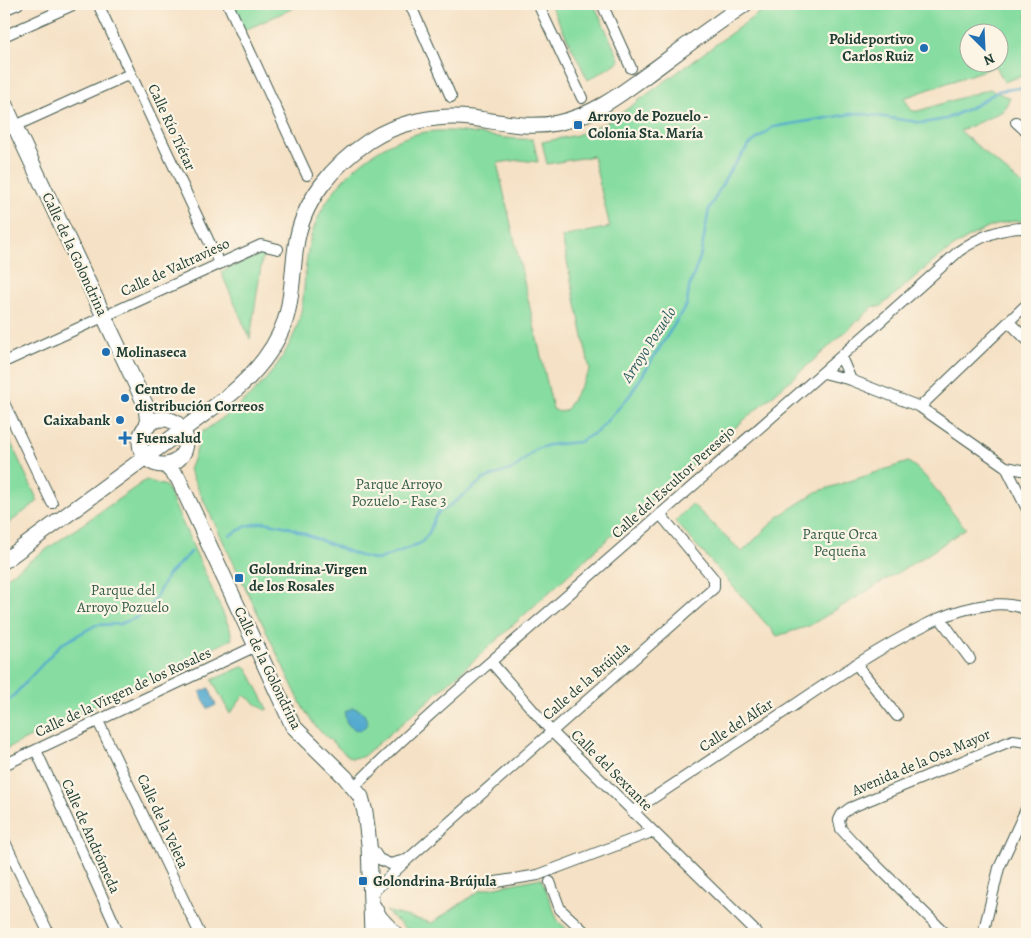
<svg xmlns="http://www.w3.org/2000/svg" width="1031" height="938" font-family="Alegreya,serif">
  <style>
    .green { fill: #87dda1; stroke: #538d6a; fill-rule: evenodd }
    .water { fill: #52aacf; stroke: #387482 }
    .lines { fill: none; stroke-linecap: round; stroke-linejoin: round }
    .stream { stroke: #52aacf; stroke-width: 2.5 }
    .street-casing { stroke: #3f564a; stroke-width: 12 }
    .secondary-casing { stroke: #3f564a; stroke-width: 17 }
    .street { stroke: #fff; stroke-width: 10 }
    .secondary { stroke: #fff; stroke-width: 15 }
    .poi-dot { fill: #1f6fb2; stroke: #fcf5e5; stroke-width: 2 }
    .labels { text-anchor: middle; stroke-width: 4.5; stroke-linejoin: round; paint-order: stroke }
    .poi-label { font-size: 15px; font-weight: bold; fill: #1f3d34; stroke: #fcf5e5; text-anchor: start }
    .street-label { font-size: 15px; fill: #1f3d34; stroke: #fcf5e5 }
    .park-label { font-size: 15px; fill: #345d4a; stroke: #fcf5e5 }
    .water-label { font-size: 16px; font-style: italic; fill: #2e5e62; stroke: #fcf5e5 }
  </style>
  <rect width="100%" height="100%" fill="#fcf5e5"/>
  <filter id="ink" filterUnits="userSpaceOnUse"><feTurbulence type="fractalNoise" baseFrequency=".02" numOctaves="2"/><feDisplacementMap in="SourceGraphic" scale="10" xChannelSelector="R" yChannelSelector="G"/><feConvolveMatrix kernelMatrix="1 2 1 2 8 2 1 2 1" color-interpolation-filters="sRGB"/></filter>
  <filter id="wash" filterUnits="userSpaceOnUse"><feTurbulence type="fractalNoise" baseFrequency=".0096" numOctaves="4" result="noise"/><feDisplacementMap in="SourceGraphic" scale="20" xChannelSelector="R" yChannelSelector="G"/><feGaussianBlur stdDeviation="1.12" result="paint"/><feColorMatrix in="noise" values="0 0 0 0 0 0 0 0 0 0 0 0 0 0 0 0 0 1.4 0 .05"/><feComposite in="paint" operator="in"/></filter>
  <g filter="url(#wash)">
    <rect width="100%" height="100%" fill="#f5e1c5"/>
    <path class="green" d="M230,4H302L243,31Z
      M550,4H594L620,61L588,80Z
      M771,4H1027V74L1004,82L996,66L904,98L912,111H918L989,89L1010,98L1003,111L960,131L1027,189V221C974,217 918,276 880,307L874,306C798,376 718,441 641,509C548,592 458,678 362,757L351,758L342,751L316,727L303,708L189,470L197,449L198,435C240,407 275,380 295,332C306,306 303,277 308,250C317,196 364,148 416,134C456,124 493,141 533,139L538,162L519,160L497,163L553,409L559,412L566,410L590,370L562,237L610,227L593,156L547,164L542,142L577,135L612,120ZM968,32H998V62H968Z
      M263,253L250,339L221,272Z
      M4,428L38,501L4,527Z
      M908,462C931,475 946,509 966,528L930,553L809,626L777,636L675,521L692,504L742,552L779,516L816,492Z
      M146,480L166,486L230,629L232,639L4,750V579Z
      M244,666L247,668L268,709L265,710L244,695L230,714L212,680Z
      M541,878L558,921L572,934L429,933L406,929L386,911L432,923L481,890Z"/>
    <path class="water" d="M209,688L216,705L208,709L200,692Z
      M352,708C360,708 367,715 367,724L362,730C351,731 344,723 345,712Z"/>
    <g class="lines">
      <path class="stream" d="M230,535L247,526L264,522L288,527L357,555L377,560L421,543L429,533L435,517L440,511L447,508L484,479L515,468L536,449L549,445L579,442L598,431L630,395L687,304L689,288L701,254L709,209L729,172L749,145L773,127L857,113L923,123L946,119L976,105L998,91L1027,87
        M4,706L60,645L96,625L120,624L138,617L149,609L168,575L191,552"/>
    </g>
  </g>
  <g filter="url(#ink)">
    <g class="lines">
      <defs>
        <path id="street" d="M98,4L219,263
          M228,4L307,175
          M410,4L451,97
          M538,4L582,98
          M602,4L631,68
          M4,10L18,4
          M4,36L75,4
          M1016,122L1027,132
          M4,131L130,74
          M1009,322L1027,340
          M841,357L851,380
          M4,362L261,245L278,249
          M824,373L851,380L920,407L1006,467L1027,509
          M4,403L52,503
          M920,407L1027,304
          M1006,467L1027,471
          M940,618L970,659
          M491,662L551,731L758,934
          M856,664L897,716
          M98,721L200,934
          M36,750L119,934
          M4,765L256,646
          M354,787C421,719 497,657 569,594C699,480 831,367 959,251C979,237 1002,227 1027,228
          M632,812C686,776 739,741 793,706C836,677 879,648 925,625C952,611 998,596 1027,610
          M4,840L49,934
          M371,847L379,859L390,864L405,860
          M550,882L560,909L587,934
          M490,883L538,875L652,832
          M372,893L408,859L714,588V579L660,514
          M946,934L853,842L841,829L839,820L842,814L850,808L1013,740L1027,742
          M983,934L999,868L1027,807"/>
        <path id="secondary" d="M4,103L146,406L148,426
          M140 442a23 23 0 1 1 46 0a23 23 0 1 1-46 0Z
          M165,465L178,478L293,726L345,777L361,797L365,812L369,844L372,934
          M4,561L226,398C252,377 274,353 285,321C293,297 292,271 296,246C302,201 333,165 369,141C397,122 438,114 471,118C501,122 528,129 557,123C597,115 627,89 659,66C687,45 716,24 745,4
          M373,906L380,918L395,934"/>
      </defs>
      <use href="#street" class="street-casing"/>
      <use href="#secondary" class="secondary-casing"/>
      <use href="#street" class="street"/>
      <use href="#secondary" class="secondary"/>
    </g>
  </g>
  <g class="poi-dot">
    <circle cx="924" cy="48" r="5"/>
    <rect x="573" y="120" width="10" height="10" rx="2.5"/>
    <circle cx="106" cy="352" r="5"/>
    <circle cx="125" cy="398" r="5"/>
    <circle cx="120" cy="420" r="5"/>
    <path d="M122.5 430.5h5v5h5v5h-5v5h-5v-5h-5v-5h5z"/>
    <rect x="234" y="573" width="10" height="10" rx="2.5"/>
    <rect x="358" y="876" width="10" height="10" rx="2.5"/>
  </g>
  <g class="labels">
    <g class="poi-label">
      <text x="914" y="44" text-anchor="end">Polideportivo<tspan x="914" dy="17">Carlos Ruiz</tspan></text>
      <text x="588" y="121">Arroyo de Pozuelo -<tspan x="588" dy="17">Colonia Sta. María</tspan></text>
      <text x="116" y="357">Molinaseca</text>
      <text x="135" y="394">Centro de<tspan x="135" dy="17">distribución Correos</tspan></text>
      <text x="110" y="425" text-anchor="end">Caixabank</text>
      <text x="136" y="443">Fuensalud</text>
      <text x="249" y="574">Golondrina-Virgen<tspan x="249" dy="17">de los Rosales</tspan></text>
      <text x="373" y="886">Golondrina-Brújula</text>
    </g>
    <g class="street-label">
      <text transform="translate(172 127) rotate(65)" y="5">Calle Río Tiétar</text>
      <text transform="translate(75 254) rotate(65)" y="5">Calle de la Golondrina</text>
      <text transform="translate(175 267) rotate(-25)" y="5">Calle de Valtravieso</text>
      <text transform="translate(673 482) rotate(-42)" y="5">Calle del Escultor Peresejo</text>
      <text transform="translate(268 668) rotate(64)" y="5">Calle de la Golondrina</text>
      <text transform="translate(586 681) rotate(-41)" y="5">Calle de la Brújula</text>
      <text transform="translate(123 692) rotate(-25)" y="5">Calle de la Virgen de los Rosales</text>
      <text transform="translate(736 725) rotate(-33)" y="5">Calle del Alfar</text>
      <text transform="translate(921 762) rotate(-23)" y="5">Avenida de la Osa Mayor</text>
      <text transform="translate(612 770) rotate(45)" y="5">Calle del Sextante</text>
      <text transform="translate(163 821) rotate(65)" y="5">Calle de la Veleta</text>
      <text transform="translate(91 836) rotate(66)" y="5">Calle de Andrómeda</text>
    </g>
    <g class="park-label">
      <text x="399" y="489">Parque Arroyo<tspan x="399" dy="17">Pozuelo - Fase 3</tspan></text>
      <text x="840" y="539">Parque Orca<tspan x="840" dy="17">Pequeña</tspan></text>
      <text x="123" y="595">Parque del<tspan x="123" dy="17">Arroyo Pozuelo</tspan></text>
    </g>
    <g class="water-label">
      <text transform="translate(648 344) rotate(-57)" y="6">Arroyo Pozuelo</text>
    </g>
  </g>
  <rect width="1031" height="938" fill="none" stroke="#fcf5e5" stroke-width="20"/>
  <g transform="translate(984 48) rotate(156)"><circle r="24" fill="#fcf5e5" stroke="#a4ab9e"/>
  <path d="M0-4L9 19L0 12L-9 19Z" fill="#1f6fb2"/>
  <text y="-8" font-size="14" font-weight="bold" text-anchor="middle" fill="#1f3d34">N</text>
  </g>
</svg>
